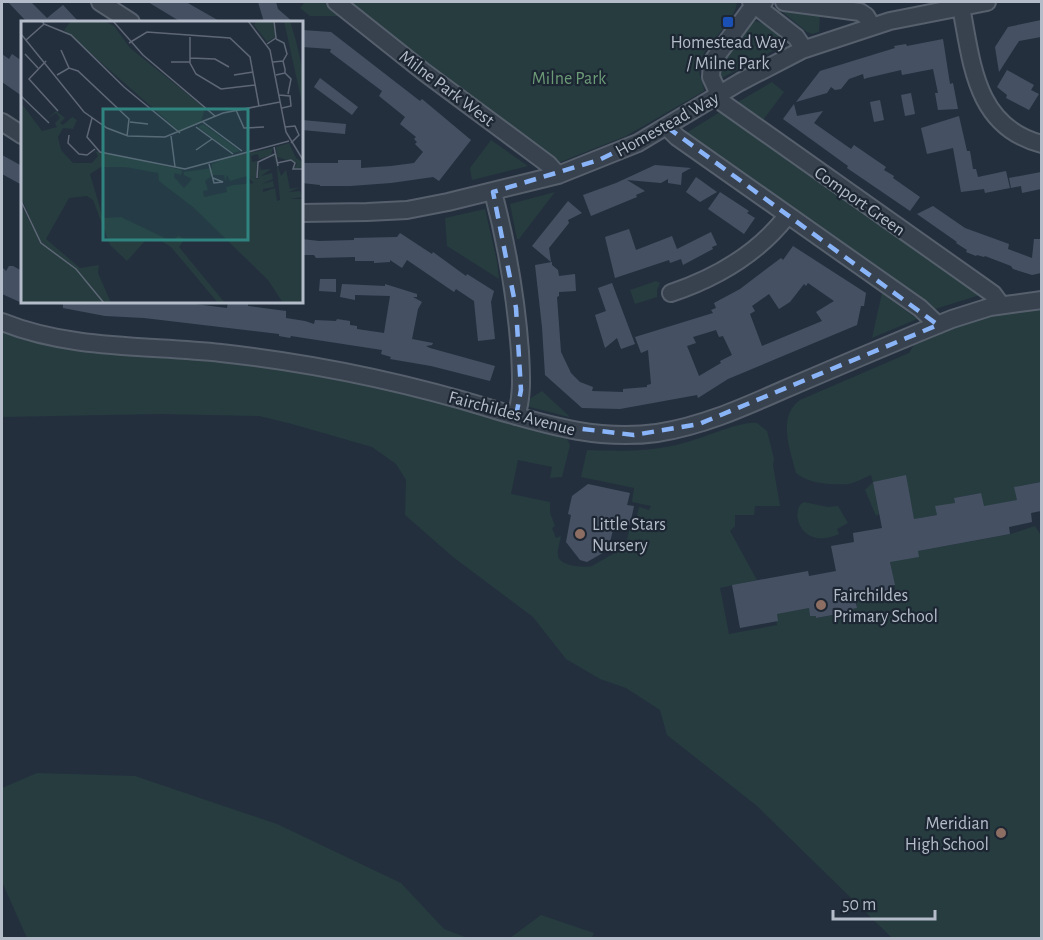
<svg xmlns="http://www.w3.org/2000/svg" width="1043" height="940" font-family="'Alegreya Sans',sans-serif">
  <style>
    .green { fill: #263c3f }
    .building { fill: #455162; fill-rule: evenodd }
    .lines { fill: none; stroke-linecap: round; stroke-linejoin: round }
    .minor-casing { stroke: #565f6c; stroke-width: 20 }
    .minor { stroke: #38414e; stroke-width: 16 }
    .marked { fill: none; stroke: #8ab4f8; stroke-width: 4.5; stroke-dasharray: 12 8; stroke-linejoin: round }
    .transit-dot { fill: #1a4fb4; stroke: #1d2633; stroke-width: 2 }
    .education-dot { fill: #8d6e63; stroke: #1d2633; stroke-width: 2 }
    .labels { text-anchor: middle; stroke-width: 4.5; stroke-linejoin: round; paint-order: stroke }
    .poi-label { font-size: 18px; fill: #b4bcc9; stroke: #1d2633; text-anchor: start }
    .park-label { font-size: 18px; fill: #6b9a76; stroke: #1d2633 }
    .street-label { font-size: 18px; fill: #b4bcc9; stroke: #1d2633 }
    .inset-road { fill: none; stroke: #5e6776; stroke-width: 1.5 }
    .view { fill: #308480; fill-opacity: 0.15; stroke: #308480; stroke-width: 3 }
    .inset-edge { fill: none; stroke: #b4bcc9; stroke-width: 3 }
  </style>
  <rect width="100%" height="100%" fill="#242f3e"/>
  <path class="green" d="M305,2H327L341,12L338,16H310L300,8Z
    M344,2H737C734,27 702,42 699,68C698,76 704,83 704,91L626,136L558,163Z
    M779,9L820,14L819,32L812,34L807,32Z
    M756,21L767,25L785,40L776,49L722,78L718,72L720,60L750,22Z
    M772,82L784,92L763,120L738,102Z
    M723,110L983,294L932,310L683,135Z
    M491,140L528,166L472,180L470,168Z
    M555,192L519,239H517L510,204Z
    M485,209L497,261L499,279L447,246L445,218Z
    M656,281L660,283L657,290V297L635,304L630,290Z
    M882,293L917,319L872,338Z
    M1041,306V482L1015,487L1016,497H1020V500L980,507L981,493L954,498L956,508L960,511L914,519L909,495L876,516L865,490L873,482L871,475C864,478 855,483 848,484C832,485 808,484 796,473C790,450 777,416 800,400L909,353L917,340L975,318Z
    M2,330L32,341L58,346L224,361L326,376L412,394L566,437L570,445L562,477L550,478L552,467L518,460L511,494L550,502V513L555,526L552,528L556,538L561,536C560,542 557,549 558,555C558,566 584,568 592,566L625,547L630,528L634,529L639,507L649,510L651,506L632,502L634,488L581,477L587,450C618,451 646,452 676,445C698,441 738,421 757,423L767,431L774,459L773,465L780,506H755L754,515H735V526L730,531L757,580L720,588L729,634L777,625L775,614L809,608L810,616H816L817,618L848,612V610L857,608L856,599L881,594L882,598H885L887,601L897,599L890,561L918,557V551L1011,534L1035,526L1042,537L1041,938H892L757,806L667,735L660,710L626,688L600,679L566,659L533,617L453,557L405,515L406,480L396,464L372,447L292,424L259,416L159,414L2,417Z
    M542,391L569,416V417L526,406V401Z
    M804,502L828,507L838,506L848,523L837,529L839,534C799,552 789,508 804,502Z
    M37,773L135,776L277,824L401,883L444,929L468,938H27L2,882V788Z
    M541,915L594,933L592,938H510Z"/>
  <path class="building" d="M8,2H31L47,18L63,5L79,22H24L26,21Z
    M148,2H186L221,22H181Z
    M258,2H276L278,9L293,22H264Z
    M1041,20V37L1019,41L999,72L995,47L1008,27Z
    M302,30L331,32L420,101L422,99L471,140L439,181L433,177L391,183L350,186H320V185L302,183L303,163H338V160H361V168L391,166L414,163L423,152L415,144L417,142L414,139L416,137L400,124L405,117L379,96L382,91L330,52L331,49L302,47Z
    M943,39L950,84L953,83L958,109L938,110L935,93H938L933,69L902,75L901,70L867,78L864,79L863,74L849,79L841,89L835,90L831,87L827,93L796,102L820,71L895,48L894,46L906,44L907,46Z
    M2,54L9,59L12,54L22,61V96L2,82Z
    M1007,70L1034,85L1031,90L1039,94L1029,110L1006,98L1007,95L997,87Z
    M320,78L358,107L352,115L314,87Z
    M911,93L915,114L905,116L901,95Z
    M880,100L884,120L874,122L870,102Z
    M794,104L797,116L823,111L814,123L851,149L854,145L886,167L884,170L894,176L893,178L920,197L910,211L847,168L848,166L783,119Z
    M959,116L967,151H970L973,169H976L978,177L1006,171L1010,188L985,193L984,189L961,192L953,148L927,154L921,128Z
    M302,120L346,124L345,134L302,130Z
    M2,155L22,166V185L2,174Z
    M655,165L691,168L682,173L681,185L668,183V179L661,183L627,180L645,191L636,195L637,197L591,216L583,195L616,183Z
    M1041,172V189L1022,193L1021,186L1011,188L1009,178Z
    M696,177L717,192L700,202L686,192Z
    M720,192L749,211L747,213L755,218L744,234L708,209Z
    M568,201L582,213L568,220L569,223L549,248L551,262L532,246Z
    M933,206L965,228L1009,244L1008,249L1032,258L1034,239H1041V273L1032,275L1013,269L1011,266L985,256L984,257L977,255L976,256L966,252L967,250L956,243L957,242L917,214Z
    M629,229L636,250L672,236L677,249L711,232L717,245L712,247L713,249L683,265L681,259L670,263L669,260L615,278L605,237Z
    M400,233L432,254L433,252L466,276L467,274L494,291L491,302L495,339L478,341L474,301L456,289L454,292L407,260L402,268L390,260V262L374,263V261H355V257L316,258L314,255H302V239L319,241L354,240V238L397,237Z
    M793,246L866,293L864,306H861L857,325L728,379L698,398L697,395L620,409L582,408L545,375L542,327L535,265L552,262V265L558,270L559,276L575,274L576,291L559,292V296L557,297L561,352L571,373L580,382L593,387L592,391L623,392V389L647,387V385L651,384L648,350L641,353L635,337L713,313L711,310L716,308L714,303L740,289L781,258L783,260ZM808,283L834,301L816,312L822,321L762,346L750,314L755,311L752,306L769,294L779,309L790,302L804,284L806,286ZM716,330L719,337L723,336L732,355L720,361L721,363L699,376L687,346L696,343L693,337Z
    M9,266H13L22,271V303L2,294V267L6,271Z
    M320,279H336V292L319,291Z
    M612,283L635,344L621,349L617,338L605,348L595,315L606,311L598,288Z
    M342,284L385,286V284L417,294V297H413L422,302L418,309L412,339L433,343L432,345L426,346L430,348L495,366L490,381L431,366L390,359L391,357L381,354L382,350L291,336L290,338L279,336V334L144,318L105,316L63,308V302H195V304L227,308L228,302H242L248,303V306L286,311V318L305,321L314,324L315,320L336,321L337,319L350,321V325L357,326V329L384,333L390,296L355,295V300L340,297Z
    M906,475L914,519L937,515L935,506L955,503L954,498L981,493L984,506L1017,500L1014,487L1041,482V511L1031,513L1032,522L1009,527L1010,534L918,551L919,557L890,562L895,585L889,586L890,593L855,599L857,608L848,610L849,612L816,618V616H810L809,608L777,614L778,621L740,628L732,585L808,571L809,576L836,571L831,546L854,542L853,533L882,528L873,482Z
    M588,484L630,493L627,505L634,506L630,525L615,522L608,550L587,562L580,560L566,542L571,515L568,514L572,496Z"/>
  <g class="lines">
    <defs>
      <path id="minor" d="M100,2L131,22
        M336,2L424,72L548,164L558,175
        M751,2L796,37L804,49
        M764,2L751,9L712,62L711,77L723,103L979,284L993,294L1001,305
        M784,2L860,12L866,16L872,26
        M961,7C972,63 975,127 1042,144
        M2,122L22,135
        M667,127L677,137L920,308L938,325
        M493,192C507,245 516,297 520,352C521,373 523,396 516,416
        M302,213L367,212L407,210L448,202L558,175L638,143L740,82L802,50L890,21L987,2
        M671,293C716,278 758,253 787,216
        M2,322C71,350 148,345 221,353C312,363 404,382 492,409C547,425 598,441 657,433C702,426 742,408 783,390C839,366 895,342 952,319L990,307L1042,300"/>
    </defs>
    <use href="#minor" class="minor-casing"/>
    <use href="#minor" class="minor"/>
  </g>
  <path class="marked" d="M667,127L938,325L699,424L634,435L540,424L516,416L521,390L516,308L493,192L599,160Z"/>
  <rect class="transit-dot" x="722" y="16" width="12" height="12" rx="3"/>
  <g class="education-dot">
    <circle cx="580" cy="534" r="6"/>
    <circle cx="821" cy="605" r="6"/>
    <circle cx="1001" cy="833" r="6"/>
  </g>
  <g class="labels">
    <g class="poi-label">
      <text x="728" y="48" text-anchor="middle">Homestead Way<tspan x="728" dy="21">/ Milne Park</tspan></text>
      <text x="592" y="530">Little Stars<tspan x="592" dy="21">Nursery</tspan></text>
      <text x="833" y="601">Fairchildes<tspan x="833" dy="21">Primary School</tspan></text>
      <text x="989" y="829" text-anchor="end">Meridian<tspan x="989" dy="21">High School</tspan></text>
    </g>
    <g class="park-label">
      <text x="569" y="84">Milne Park</text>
    </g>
    <g class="street-label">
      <text transform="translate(447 88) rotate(37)" y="6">Milne Park West</text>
      <text transform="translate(667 124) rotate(-29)" y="6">Homestead Way</text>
      <text transform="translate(860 201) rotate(35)" y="6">Comport Green</text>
      <text transform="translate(512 413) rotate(15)" y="6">Fairchildes Avenue</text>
    </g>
  </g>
  <g transform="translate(21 21)">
    <rect width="282" height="282" fill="#242f3e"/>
    <path d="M50,0H83L93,5L109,27L184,87L180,101L159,111L43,9ZM236,0H252L255,16L246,21L233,4ZM263,0H269L275,20L282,51V87ZM1,83L21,110L36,106L34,102L39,97L35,92L26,98L35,90L44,97L39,102L42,104L51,96L56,99L52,108L42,107L37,116L40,129L52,142H71L77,135L74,130L113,138L161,149L160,154L154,152L153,156L163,167L171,158L163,154V151L191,147V143L208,136L252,127L250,134L238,138L237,133L230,135L231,141L236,140L235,157L229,155L237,158L239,144L240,149L250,148L240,155L251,152L252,158L241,163L252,160L253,166L242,168V171L254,167L256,180L259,179L256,146L253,136H250L253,134L260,155L265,149L269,168L279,166L268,171L279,170L281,176L269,178H281L282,182V282H262L247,259L173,187L138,160L137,152L104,146H80L69,153L82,197L100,196L150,220L157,215L164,218L158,226L204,282H197L150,226L139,219L124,220L106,240L89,224L72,179L66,175L48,177L25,218L59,247L78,244L77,252L90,282H0V184L17,216L0,176ZM192,154H203L204,160L206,154L209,160L226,155L233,162L212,164L205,166L206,171L183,176L182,170L187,169L184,160ZM182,103L219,130L212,132L177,106ZM268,122L275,137L282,141V146L273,148L276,142L256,136L255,126Z" fill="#263c3f" fill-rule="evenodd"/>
    <path class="inset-road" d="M92,0L122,34L194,95M227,0L249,29L265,111L282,139M23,3L50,14L103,66L159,112M0,13L63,91L86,107L107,115L144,116L202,92L259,81M169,16V42L175,53L200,68L234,64M255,18L263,22L266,33L262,40M5,19L23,3L21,0M108,22L126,11L209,17L229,36L238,85M246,23L255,17L253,0M40,29L48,47M4,33L17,47M169,37L194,38L208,46M25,40L8,58L37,90M150,41H169M252,41L262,40L264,48V52L255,54M264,52L270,58L267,73M36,54L48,47L57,50L108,98L106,115M213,54L232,51M258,74L269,75L270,85L261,87M0,75L28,102M215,89L223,107L243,106M71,97L66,116L79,131L164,148L268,120M109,101L127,103M182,101L221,130M175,106L212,133M264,106L274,105L278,114L270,122M48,114L47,122L58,133L66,134L74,128M150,115L154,146M253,126L257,145M175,129L191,118M256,142L270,139L274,142L272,148H282M188,143L193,162L202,161L192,157M236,157L237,141L254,133M0,180L20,222L55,248L83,282"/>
    <path class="view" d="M82,88H227V219H82Z"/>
    <rect width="282" height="282" class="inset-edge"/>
  </g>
  <rect width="1043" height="940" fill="none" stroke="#b4bcc9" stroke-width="6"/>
  <path d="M833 910v9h102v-9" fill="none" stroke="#b4bcc9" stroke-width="3"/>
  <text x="842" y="910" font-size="18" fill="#b4bcc9" stroke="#1d2633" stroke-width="4.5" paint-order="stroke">50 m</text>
</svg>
